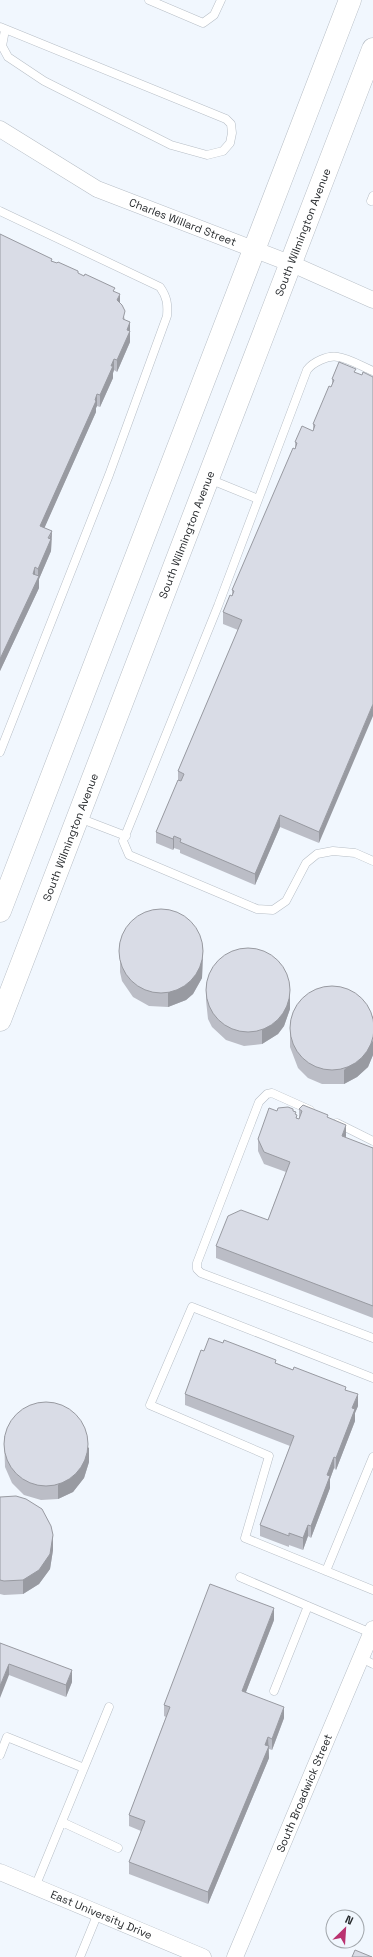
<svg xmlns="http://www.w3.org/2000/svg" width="373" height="1957" font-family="'Space Grotesk',sans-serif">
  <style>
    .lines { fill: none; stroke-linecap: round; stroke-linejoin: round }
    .service-casing { stroke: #b7bec6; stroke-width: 9 }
    .minor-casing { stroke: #b7bec6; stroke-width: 17 }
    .secondary-casing { stroke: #b7bec6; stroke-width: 23 }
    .service { stroke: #fff; stroke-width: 8 }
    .minor { stroke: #fff; stroke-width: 16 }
    .secondary { stroke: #fff; stroke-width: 22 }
    .wall { fill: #bbbdc6 }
    .shaded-wall { fill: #989aa1 }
    .building { fill: #d9dce6; stroke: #989aa1 }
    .labels { text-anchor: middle; stroke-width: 3; stroke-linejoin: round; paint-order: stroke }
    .street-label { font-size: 11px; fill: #272a2d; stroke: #f1f7fe }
  </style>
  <rect width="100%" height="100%" fill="#f1f7fe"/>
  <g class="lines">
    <defs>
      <path id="service" d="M149,0L203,23L214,15L221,0
        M0,27L226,119L231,124L232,133L230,143L223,151L207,155L171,145L44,81L8,57L2,46L5,30
        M371,201L373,196
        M0,211L160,287C167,297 168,304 167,316L109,475L0,752
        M373,371C363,367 348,358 338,357C328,355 313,362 307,370L218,606L123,841L129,855L257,909L273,910L286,901L306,863L317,854L333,851L355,853L373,861
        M209,479L258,499
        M79,818L126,836
        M310,1110L272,1093L267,1094L259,1102L197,1263V1269L201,1273L373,1338
        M337,1123L373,1141
        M373,1378L192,1307L150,1405L269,1456L245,1538L373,1590
        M326,1571L373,1457
        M240,1577L371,1633
        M361,1658L373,1664
        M274,1691L308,1606
        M0,1755L7,1737L84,1768L109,1707
        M62,1822L118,1848
        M35,1887L84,1768
        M80,1957L98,1913"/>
      <g id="minor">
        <path id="s1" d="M0,129L97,189L292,264L373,300"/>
        <path id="s2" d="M0,1872L203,1957"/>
        <path id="s3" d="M235,1957L373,1629"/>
      </g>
      <g id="secondary">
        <path d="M0,911L350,0"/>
        <path id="s4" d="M0,1020L373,49"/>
      </g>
    </defs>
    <use href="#service" class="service-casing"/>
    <use href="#minor" class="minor-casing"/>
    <use href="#secondary" class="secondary-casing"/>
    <use href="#service" class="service"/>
    <use href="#minor" class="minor"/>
    <use href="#secondary" class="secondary"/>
  </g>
  <path class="wall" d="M0,234L52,261L115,292L120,303L125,320L130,322V342L117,372L114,370L113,373V378L100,407L97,406L96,408V412L44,528L52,531L51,551L39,579V588L0,671Z
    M339,362L319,843L280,827L255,885L180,853V850L174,848L173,850L156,843V832L178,781V771L238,630L223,624V612L232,596V590L295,449V442L313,431V424L332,385V379Z
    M120,958L203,959L202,978L193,994L186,1000L168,1007L149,1006L133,997L122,981L120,972Z
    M206,986L290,1009L284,1026L278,1034L262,1044L244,1046L226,1040L212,1027L208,1019L206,1000Z
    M373,1016V1055L368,1067L357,1077L344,1084H322L308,1078L298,1068L290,1047V1033Z
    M299,1109L328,1118L346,1136V1138L373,1148V1318L216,1258V1246L268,1220L286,1172L264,1164L258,1151V1139L277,1111H293L297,1118L299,1119Z
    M204,1351L276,1363L346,1390L358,1406L355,1413V1421L336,1470L334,1468L330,1479V1488L311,1538L308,1536L303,1550L289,1545V1547L260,1536V1525L290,1446L185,1405V1394Z
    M4,1436L89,1462L84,1478L73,1492L58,1499L41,1500L24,1495L12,1483L5,1467Z
    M0,1497L53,1550L50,1569L39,1584L23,1594L4,1595L0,1594Z
    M274,1620L246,1692L284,1718L272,1750L269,1749V1758L208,1904L129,1874V1862L141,1831L129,1826V1815L166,1717L164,1716V1705Z
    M0,1643L72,1682L66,1697L9,1675Z"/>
  <path class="shaded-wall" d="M120,294V305L117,300Z
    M130,322V342L117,372V360Z
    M114,359V370L113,373V378L100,407V395Z
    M97,394V406L96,408V412L40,538V526Z
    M52,531L51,551L39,579V588L0,671V659L38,578V569Z
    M35,567V579L33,574Z
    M373,704V716L319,843V832Z
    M280,815V827L255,885V874Z
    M174,836V848L173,850V839Z
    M203,945L202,978L193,994L186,1000L168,1007V993Z
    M290,994V1009L284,1026L278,1034L262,1044V1030Z
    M373,1041V1055L368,1067L357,1077L344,1084V1070Z
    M346,1125V1136L342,1148V1136Z
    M358,1394V1406L355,1413V1421L336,1470V1458L352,1408Z
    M89,1447V1462L84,1478L73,1492L58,1499V1485Z
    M334,1457V1468L330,1479V1488L311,1538V1526L327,1475Z
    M308,1525V1536L303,1550V1538Z
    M53,1535V1550L50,1569L39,1584L23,1594V1580Z
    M274,1608V1620L242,1702V1691Z
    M9,1664V1675L0,1698V1686Z
    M72,1670V1682L66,1697V1685Z
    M284,1707V1718L272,1750V1739Z
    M268,1737L269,1758L208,1904V1892Z"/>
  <path class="building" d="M0,234L52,259L51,261L57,263L58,262L78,271V273L84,276L85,274L115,288L113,291L120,294L117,300L122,305L125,311L123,319L130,322L127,330L130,331L117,360L114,359L111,366H113L100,395L97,394L95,400L96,401L40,526L52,531L48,538L51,539L38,569L35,567L33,574L39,576L0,659Z
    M339,362L356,369L354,372L362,375L363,372L373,377V704L319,832L280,815L255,874L180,842L181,839L174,836L173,839L156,832L178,780L181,781L184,774L178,771L242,620L223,612L230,595L232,596L234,591L232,590L293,448L295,449L297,443L295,442L302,426L313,431L315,425L313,424L329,386L331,387L334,380L332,379Z
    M119 951a42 42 0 1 1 84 0a42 42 0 1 1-84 0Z
    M206 990a42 42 0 1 1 84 0a42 42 0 1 1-84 0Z
    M290 1028a42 42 0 1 1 84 0a42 42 0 1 1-84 0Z
    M303,1105L328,1115L327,1117L346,1125L342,1136L373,1148V1306L216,1246L228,1216L241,1210L268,1220L290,1162L264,1152L258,1139L269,1108L277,1111L278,1108L288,1107L293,1109V1111L296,1112L295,1114L297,1115L296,1118L299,1119L302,1111L299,1109Z
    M209,1338L223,1343L224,1340L276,1360L275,1363L293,1370L294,1367L346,1387L345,1390L358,1394L352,1408L355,1409L336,1458L334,1457L327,1475L330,1476L311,1526L308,1525L303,1538L289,1533V1536L260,1525L294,1436L185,1394L201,1350L204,1351Z
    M4 1444a42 42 0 1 1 84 0a42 42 0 1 1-84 0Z
    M16,1496L26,1499L42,1509L51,1526L53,1535L50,1554L39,1570L23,1580L4,1581L0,1580V1497Z
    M210,1584L274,1608L242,1691L284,1707L272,1739L268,1737L265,1745L269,1746L208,1892L129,1862L145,1821L129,1815L170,1707L164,1705Z
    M0,1643L72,1670L66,1685L9,1664L0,1686Z
    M355,1950L372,1957H352Z"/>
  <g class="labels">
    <g class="street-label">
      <text dy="4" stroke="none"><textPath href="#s1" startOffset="206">Charles Willard Street</textPath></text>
      <text dy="4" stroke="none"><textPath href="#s4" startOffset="844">South Wilmington Avenue</textPath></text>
      <text dy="4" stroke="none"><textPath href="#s4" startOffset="520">South Wilmington Avenue</textPath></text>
      <text dy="4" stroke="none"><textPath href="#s4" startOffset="196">South Wilmington Avenue</textPath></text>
      <text dy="4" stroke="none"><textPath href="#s3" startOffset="178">South Broadwick Street</textPath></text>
      <text dy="4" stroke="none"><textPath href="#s2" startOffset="110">East University Drive</textPath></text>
    </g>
  </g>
  <g transform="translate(345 1929) rotate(25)"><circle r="19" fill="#f1f7fe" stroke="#a0a5aa"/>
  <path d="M0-3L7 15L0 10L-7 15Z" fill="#ba3270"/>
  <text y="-6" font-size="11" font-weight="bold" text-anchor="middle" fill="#272a2d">N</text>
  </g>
</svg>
